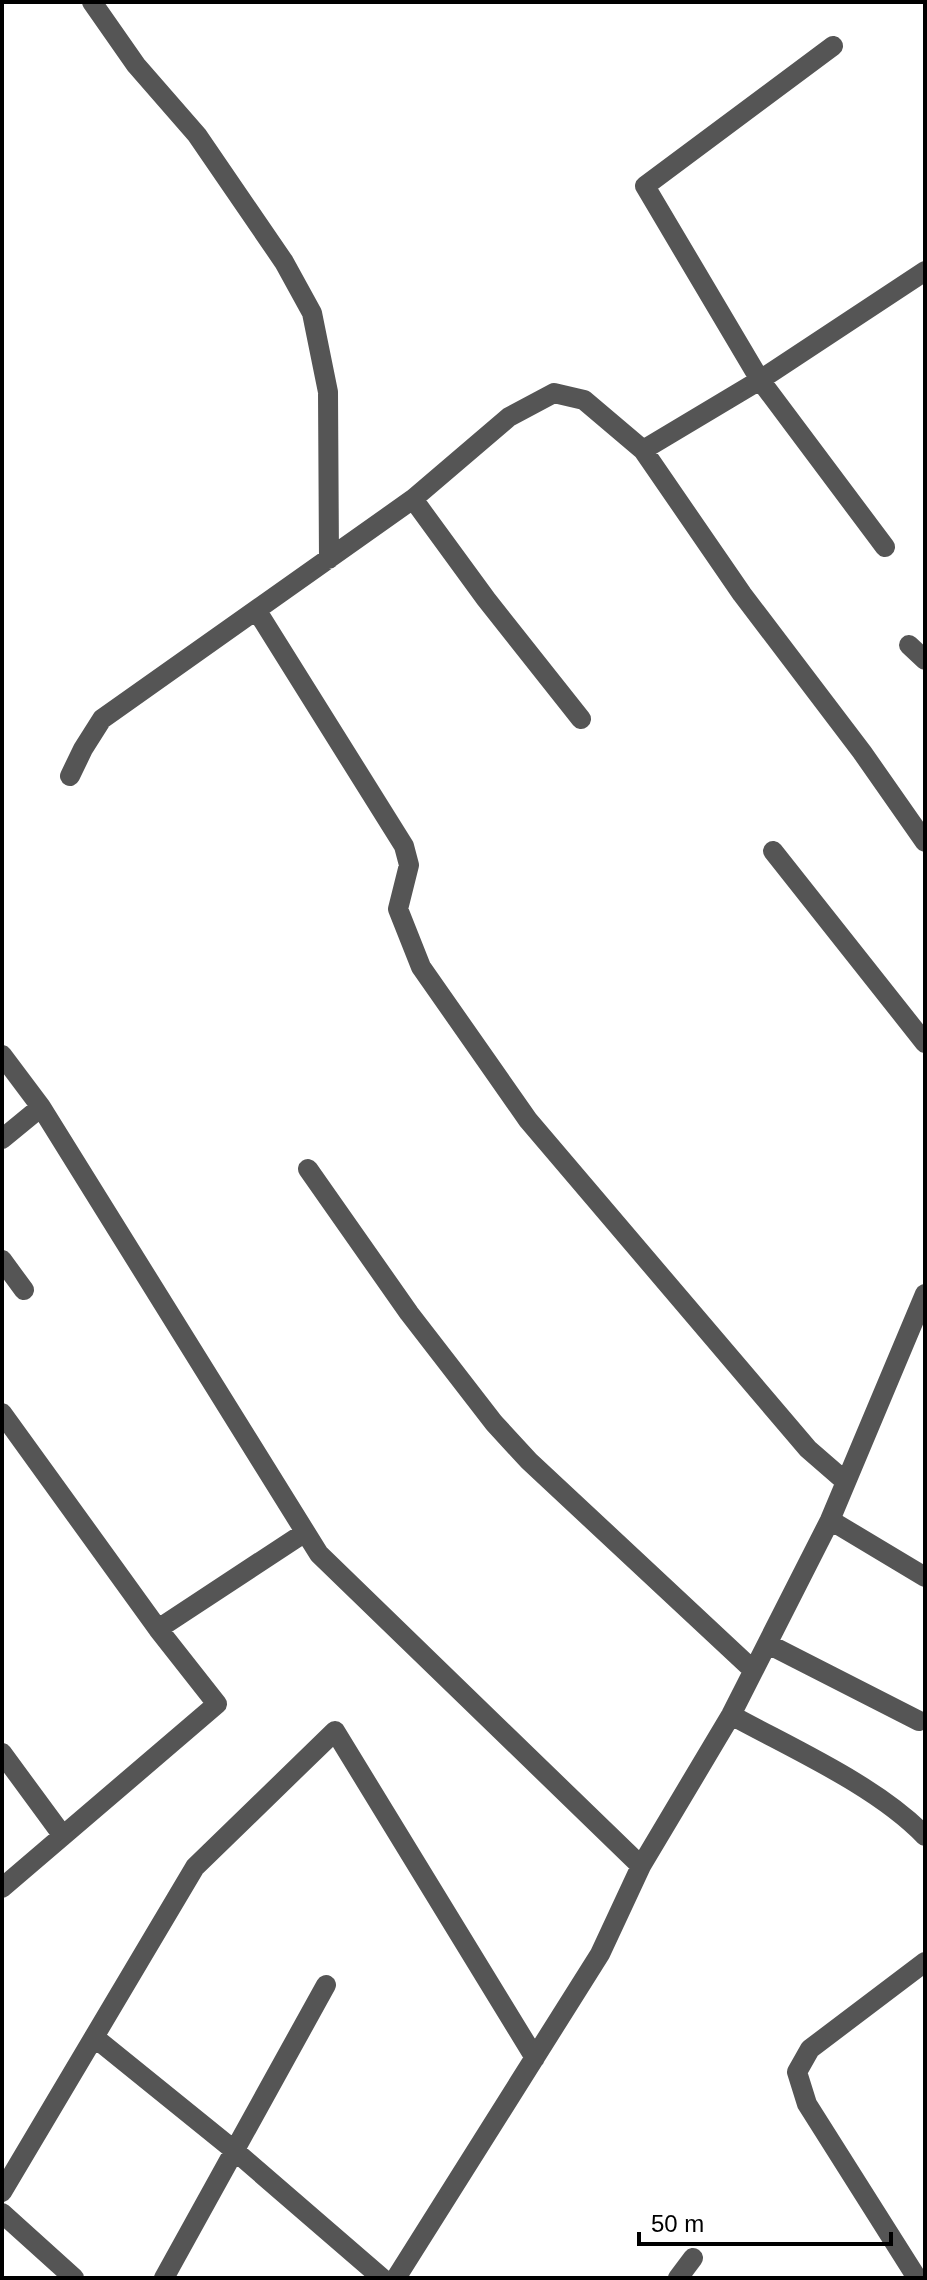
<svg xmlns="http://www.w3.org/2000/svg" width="927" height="2280" font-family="Arial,sans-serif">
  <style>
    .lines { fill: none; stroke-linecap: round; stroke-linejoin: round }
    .minor { stroke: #555; stroke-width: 20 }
  </style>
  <rect width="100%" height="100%" fill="#fff"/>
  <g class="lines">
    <path class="minor" d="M92,2L136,65L197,135L284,262L312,313L328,392L329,559
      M833,46L645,186L760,380L885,547
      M643,450L760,380L925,271
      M413,499L486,599L581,719
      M257,611L404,846L409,865L398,909L421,967L528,1120L808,1449L846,1482
      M909,645L925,660
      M70,776L83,749L102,719L413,499L509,417L554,393L584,400L643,450L742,594L862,752L925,842
      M773,851L925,1043
      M2,1055L41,1107L2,1139
      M41,1107L319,1554L641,1866
      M308,1169L409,1313L494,1423L529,1461L753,1670
      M2,1260L24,1290
      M2,1413L158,1629L217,1704L2,1888
      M830,1520L925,1577
      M158,1629L304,1533
      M768,1644L919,1721
      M731,1715C793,1749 877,1786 925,1836
      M2,1753L63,1836
      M94,2037L235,2151L382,2278
      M2,2192L195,1867L335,1731L535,2058
      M2,2213L74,2278
      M164,2278L326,1985
      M396,2278L600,1954L641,1866L731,1715L830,1520L925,1294
      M678,2278L693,2258
      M917,2278L807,2104L797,2072L810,2049L925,1962"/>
  </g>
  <rect width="927" height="2280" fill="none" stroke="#000000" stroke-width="8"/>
  <path d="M639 2232v12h252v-12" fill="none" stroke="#000000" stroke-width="4"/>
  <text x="651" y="2232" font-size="24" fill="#000000" stroke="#ffffff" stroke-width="6" paint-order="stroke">50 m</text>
</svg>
